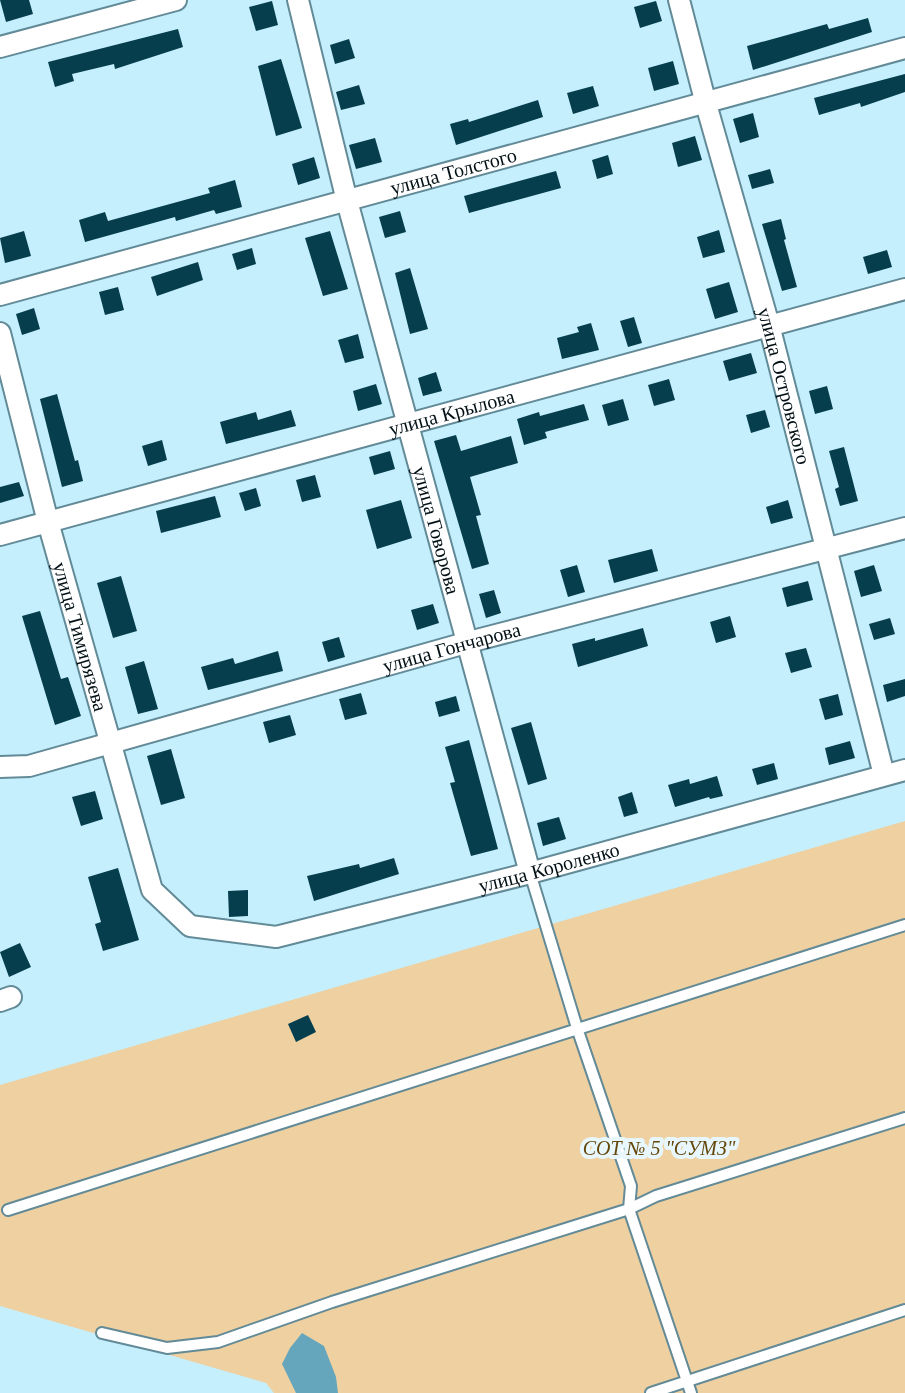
<svg xmlns="http://www.w3.org/2000/svg" width="905" height="1393" font-family="Georgia,serif">
  <style>
    .green { fill: #eed0a1 }
    .water { fill: #65a6bc }
    .building { fill: #063e4d }
    .lines { fill: none; stroke-linecap: round; stroke-linejoin: round }
    .service-casing { stroke: #638a97; stroke-width: 14 }
    .minor-casing { stroke: #638a97; stroke-width: 24 }
    .service { stroke: #fff; stroke-width: 10 }
    .minor { stroke: #fff; stroke-width: 20 }
    .labels { text-anchor: middle; stroke-width: 8; stroke-linejoin: round; paint-order: stroke }
    .street-label { font-size: 20px; fill: #031116; stroke: #e7f7fd }
    .park-label { font-size: 20px; font-style: italic; fill: #654709; stroke: #e7f7fd }
  </style>
  <rect width="100%" height="100%" fill="#c5effd"/>
  <path class="green" d="M905,821V1393H274L266,1383L0,1306V1085Z"/>
  <path class="water" d="M302,1333L324,1346L336,1377L338,1393H296L282,1364L290,1348Z"/>
  <path class="building" d="M0,0H29L33,14L6,22Z
    M272,1L278,25L256,31L249,7Z
    M656,1L662,21L640,28L634,7Z
    M868,18L872,32L753,70L747,46L827,24L829,29Z
    M178,29L183,47L115,69L114,64L72,74L74,81L55,87L48,62Z
    M349,39L355,58L335,64L330,45Z
    M281,59L302,128L276,136L258,66Z
    M673,61L679,84L654,91L648,68Z
    M905,74V92L861,107L860,103L819,115L814,98Z
    M359,85L365,104L341,110L336,92Z
    M593,86L599,106L573,114L567,93Z
    M538,100L543,117L456,145L450,124L468,119L469,122Z
    M753,113L759,137L740,143L733,119Z
    M695,136L702,160L678,167L672,143Z
    M375,138L382,162L356,169L349,145Z
    M608,155L613,174L597,179L592,160Z
    M314,157L320,178L298,185L292,164Z
    M770,169L774,183L752,189L748,175Z
    M556,171L561,188L469,213L464,196Z
    M235,180L242,207L216,214L214,210L176,221L175,217L85,242L79,220L105,212L108,221L210,193L208,188Z
    M400,211L406,232L385,238L379,217Z
    M781,219L786,239L784,240L797,287L782,291L762,224Z
    M719,230L725,252L703,258L697,237Z
    M24,231L31,256L5,263L0,238Z
    M330,231L348,289L323,296L305,238Z
    M252,248L256,264L237,270L232,254Z
    M887,250L892,267L868,274L863,257Z
    M198,262L203,280L157,296L151,277Z
    M410,268L428,329L410,334L395,273Z
    M729,282L738,312L715,319L706,289Z
    M118,287L124,310L105,315L99,292Z
    M34,308L40,329L22,335L16,314Z
    M634,317L642,343L628,347L620,321Z
    M591,323L599,350L562,359L557,338L579,332L577,327Z
    M358,334L364,358L345,363L338,340Z
    M751,353L757,373L729,381L723,361Z
    M436,372L442,391L423,396L418,378Z
    M669,379L675,400L654,406L648,385Z
    M376,384L382,404L358,411L353,391Z
    M827,386L833,409L815,414L809,391Z
    M57,394L75,461L78,460L83,481L62,487L40,399Z
    M623,399L629,420L608,426L602,405Z
    M584,404L589,420L545,432L547,438L524,445L517,419L539,412L540,416Z
    M291,410L296,426L226,444L220,422L256,412L258,420Z
    M765,410L770,427L751,433L746,415Z
    M456,435L461,451L511,436L518,463L470,477L481,515L476,516L489,564L472,569L434,441Z
    M162,440L167,460L148,466L142,446Z
    M844,447L858,501L840,506L835,489L839,487L829,451Z
    M390,451L395,469L374,475L369,457Z
    M315,475L321,497L302,502L296,480Z
    M19,482L24,496L0,503V487Z
    M256,488L261,506L245,511L239,493Z
    M215,496L221,517L161,533L156,511Z
    M401,500L412,538L377,549L366,510Z
    M788,500L793,518L771,524L766,507Z
    M652,549L658,571L614,583L608,560Z
    M577,565L585,592L568,597L560,570Z
    M874,565L882,591L861,597L854,571Z
    M121,576L137,631L113,638L97,583Z
    M808,581L813,600L787,607L782,588Z
    M494,590L501,613L486,618L479,594Z
    M433,604L439,623L417,630L411,610Z
    M40,611L61,679L68,677L81,716L55,725L22,616Z
    M730,616L736,637L716,643L710,622Z
    M890,618L895,634L874,640L869,624Z
    M643,628L648,646L578,667L572,644L595,638V641Z
    M339,637L345,657L328,662L322,642Z
    M806,648L812,667L791,673L785,653Z
    M278,651L283,671L208,690L201,667L233,658L235,664Z
    M144,661L158,709L138,714L125,667Z
    M905,679V696L887,702L883,685Z
    M361,693L367,714L345,720L339,699Z
    M838,694L843,715L825,720L819,699Z
    M456,696L460,711L439,717L435,702Z
    M290,715L296,735L269,743L263,722Z
    M531,722L547,779L528,785L511,728Z
    M469,740L498,849L471,856L450,783L455,782L445,747Z
    M850,741L855,758L829,765L825,748Z
    M171,749L185,798L161,805L147,756Z
    M774,763L778,779L757,785L752,769Z
    M717,776L723,796L710,799L709,797L675,807L668,785L689,779L690,784Z
    M95,791L103,819L81,826L72,797Z
    M632,792L638,813L624,817L618,797Z
    M559,817L566,839L543,846L537,823Z
    M394,858L399,874L314,901L307,876L359,864L360,868Z
    M118,868L139,940L103,951L95,924L101,922L88,877Z
    M248,890V916L229,917L228,891Z
    M20,943L31,967L9,977L0,952Z
    M308,1015L316,1032L296,1042L288,1024Z"/>
  <g class="lines">
    <defs>
      <path id="service" d="M530,873L577,1028L631,1186L629,1209L691,1393
        M8,1210L905,925
        M102,1333L167,1348L218,1342L332,1302L629,1209L656,1196L905,1118
        M651,1393L905,1310"/>
      <g id="minor">
        <path id="s1" d="M298,0L347,201L530,873"/>
        <path id="s2" d="M679,0L706,104L769,325L884,775"/>
        <path d="M0,47L176,0"/>
        <path id="s3" d="M0,295L905,48"/>
        <path id="s4" d="M0,333L48,522L152,890L190,926L276,937L530,873L905,770"/>
        <path id="s5" d="M0,535L905,289"/>
        <path id="s6" d="M0,767L29,766L469,642L905,528"/>
        <path d="M0,1001L11,997"/>
      </g>
    </defs>
    <use href="#service" class="service-casing"/>
    <use href="#minor" class="minor-casing"/>
    <use href="#service" class="service"/>
    <use href="#minor" class="minor"/>
  </g>
  <g class="labels">
    <g class="street-label">
      <text dy="7" stroke="none"><textPath href="#s3" startOffset="470">улица Толстого</textPath></text>
      <text dy="7" stroke="none"><textPath href="#s2" startOffset="400">улица Островского</textPath></text>
      <text dy="7" stroke="none"><textPath href="#s5" startOffset="468">улица Крылова</textPath></text>
      <text dy="7" stroke="none"><textPath href="#s1" startOffset="548">улица Говорова</textPath></text>
      <text dy="7" stroke="none"><textPath href="#s4" startOffset="314">улица Тимирязева</textPath></text>
      <text dy="7" stroke="none"><textPath href="#s6" startOffset="468">улица Гончарова</textPath></text>
      <text dy="7" stroke="none"><textPath href="#s4" startOffset="998">улица Короленко</textPath></text>
    </g>
    <g class="park-label">
      <text x="659" y="1155">СОТ № 5 "СУМЗ"</text>
    </g>
  </g>
</svg>
